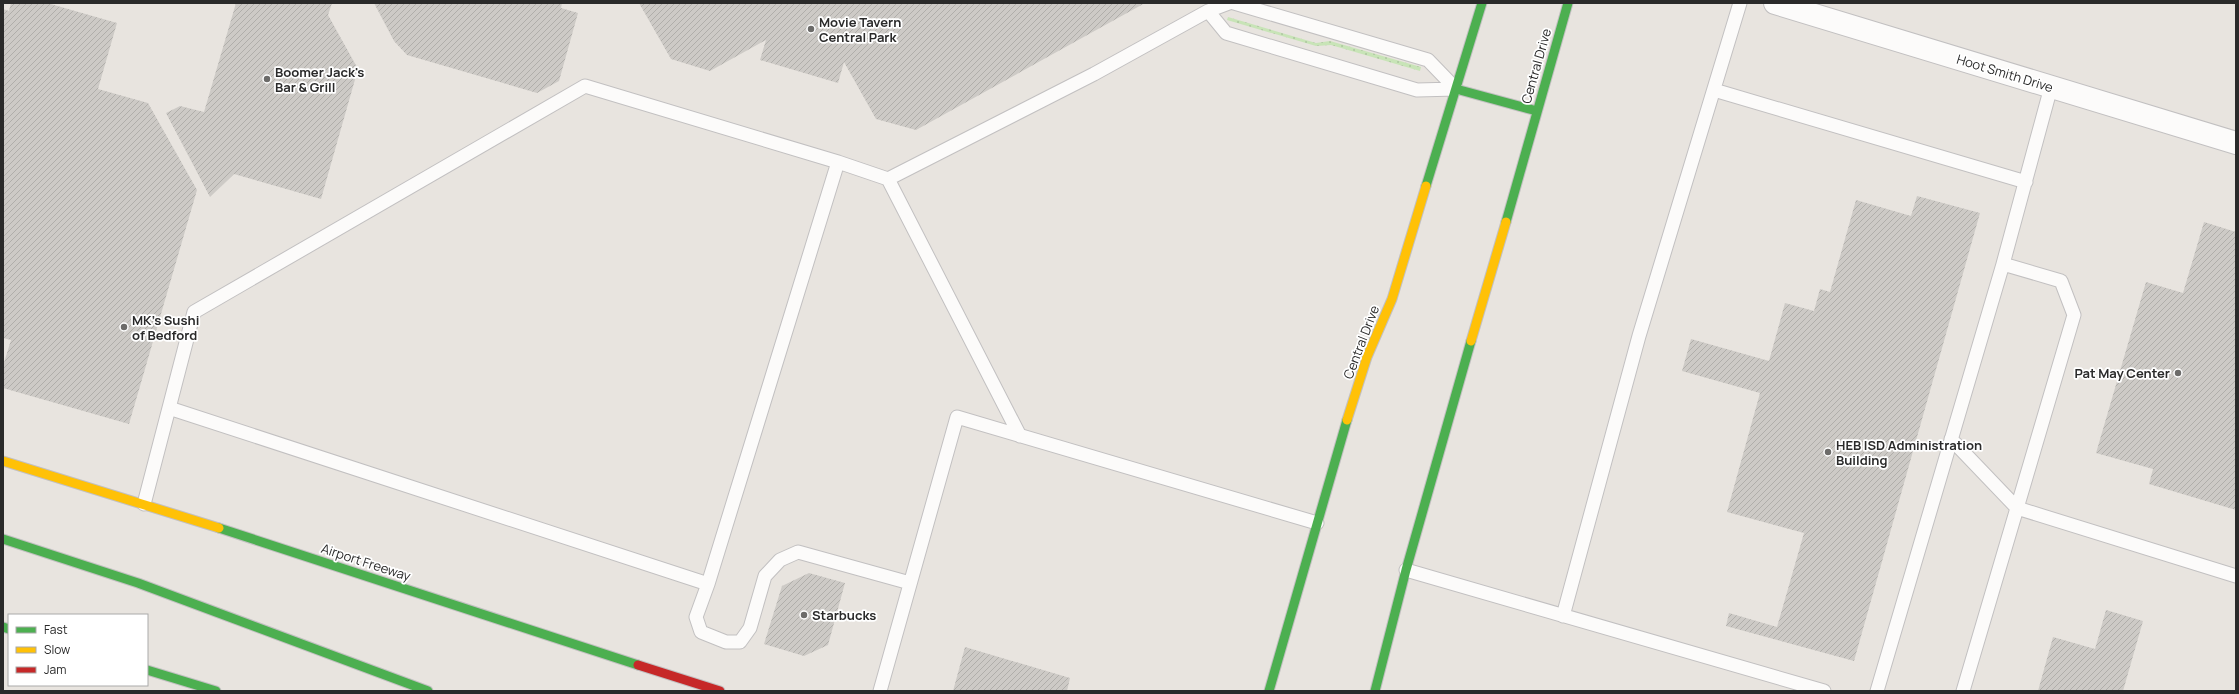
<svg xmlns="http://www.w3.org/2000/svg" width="2239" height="694" font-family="Manrope,sans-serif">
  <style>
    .grass { fill: url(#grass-dots) }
    .building { fill: url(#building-hatch) }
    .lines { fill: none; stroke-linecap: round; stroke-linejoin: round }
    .lane-casing { stroke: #c2c0c1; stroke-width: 15 }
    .street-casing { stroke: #c2c0c1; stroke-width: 24 }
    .fast-casing { stroke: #c2c0c1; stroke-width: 11 }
    .slow-casing { stroke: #c2c0c1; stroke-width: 11 }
    .jam-casing { stroke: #c2c0c1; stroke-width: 11 }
    .lane { stroke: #fcfbfa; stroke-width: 13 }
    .street { stroke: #fcfbfa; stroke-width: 22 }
    .fast { stroke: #4caf50; stroke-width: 9 }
    .slow { stroke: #ffc107; stroke-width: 9 }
    .jam { stroke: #c62828; stroke-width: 9 }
    .poi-dot { fill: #6c6b69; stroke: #fff; stroke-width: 1.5 }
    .labels { text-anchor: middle; stroke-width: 3.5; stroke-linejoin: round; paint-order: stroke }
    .poi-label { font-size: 13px; font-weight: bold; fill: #2a2a2a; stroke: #fff; text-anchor: start }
    .street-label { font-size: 13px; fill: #2a2a2a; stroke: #fff }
  </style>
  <defs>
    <pattern id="grass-dots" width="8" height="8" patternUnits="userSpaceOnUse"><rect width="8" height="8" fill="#c8e4b7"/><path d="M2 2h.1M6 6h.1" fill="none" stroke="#acc49e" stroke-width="1.8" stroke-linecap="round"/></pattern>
    <pattern id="building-hatch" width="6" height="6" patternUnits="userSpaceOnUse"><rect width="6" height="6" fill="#cdcac6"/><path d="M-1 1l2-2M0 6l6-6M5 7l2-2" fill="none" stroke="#b0aeaa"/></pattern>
  </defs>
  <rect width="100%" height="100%" fill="#e8e4df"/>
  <path class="grass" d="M1228,17L1316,43L1330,41L1421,67L1420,71L1331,45L1316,46L1227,20Z"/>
  <path class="building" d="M11,3H47L117,23L98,89L148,103L197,190L129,424L3,388V366L11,340L3,338V9L9,11Z
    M236,3H332L328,15L358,69L321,199L234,174L210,197L166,113L180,106L204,112Z
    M374,3H562L561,8L578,13L559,81L537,93L407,55L394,41Z
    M639,3H1145L916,130L876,119L844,62L838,83L760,60L766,40L710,71L671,59Z
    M1917,196L1980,213L1854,661L1726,626L1729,613L1777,627L1804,533L1727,512L1760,393L1682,371L1691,339L1769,361L1785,303L1814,311L1820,289L1830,292L1856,200L1911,216Z
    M2204,222L2236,232V510L2149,484L2153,469L2096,453L2146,282L2183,293Z
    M809,573L845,583L828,645L804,656L764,644L782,586Z
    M2106,610L2143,621L2123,691H2038L2053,637L2095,649Z
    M965,647L1070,678L1067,691H953Z"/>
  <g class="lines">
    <defs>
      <path id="lane" d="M1234,3L1428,60L1456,89
        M1208,11L1226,33L1417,90L1456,89
        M1714,90L2026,182
        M888,179L1020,436
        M2003,264L2051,87
        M169,408L708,584L838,162
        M1951,439L2017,508L2236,576
        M144,504L194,312L585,86L838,162L888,179L1094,74L1208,11L1229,3
        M1406,570L1824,691
        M708,584L696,617L701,632L726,642H740L750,628L765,576L780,560L798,552L910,583
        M1563,616L1639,336L1740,3
        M880,691L957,417L1317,523
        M1877,691L2003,264L2061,281L2074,315L1963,691"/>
      <path id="street" d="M1775,3L2236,143"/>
      <path id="fast" d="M1456,89L1537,111
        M1426,186L1482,3
        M1506,222L1568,3
        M219,528L638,665
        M3,539L138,583L428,691
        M3,627L9,629
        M147,670L216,691
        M1269,691L1347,420
        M1375,691L1406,570L1471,341"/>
      <path id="slow" d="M1471,341L1506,222
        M1347,420L1367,357L1392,299L1426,186
        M3,461L219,528"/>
      <path id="jam" d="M638,665L720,691"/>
    </defs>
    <use href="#lane" class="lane-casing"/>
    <use href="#street" class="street-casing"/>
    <use href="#fast" class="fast-casing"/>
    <use href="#slow" class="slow-casing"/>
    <use href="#jam" class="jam-casing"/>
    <use href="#lane" class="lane"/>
    <use href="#street" class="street"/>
    <use href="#fast" class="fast"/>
    <use href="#slow" class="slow"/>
    <use href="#jam" class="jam"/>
  </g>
  <g class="poi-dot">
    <circle cx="811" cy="29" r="4"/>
    <circle cx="267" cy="79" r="4"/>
    <circle cx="124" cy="327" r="4"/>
    <circle cx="2178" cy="373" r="4"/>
    <circle cx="1828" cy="452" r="4"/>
    <circle cx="804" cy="615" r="4"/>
  </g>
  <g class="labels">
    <g class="poi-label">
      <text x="819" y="27">Movie Tavern<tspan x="819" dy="15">Central Park</tspan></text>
      <text x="275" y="77">Boomer Jack's<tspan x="275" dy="15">Bar &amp; Grill</tspan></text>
      <text x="132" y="325">MK's Sushi<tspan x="132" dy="15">of Bedford</tspan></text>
      <text x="2170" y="378" text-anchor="end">Pat May Center</text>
      <text x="1836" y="450">HEB ISD Administration<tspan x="1836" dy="15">Building</tspan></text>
      <text x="812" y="620">Starbucks</text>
    </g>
    <g class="street-label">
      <text transform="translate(1536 66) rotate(-74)" y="5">Central Drive</text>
      <text transform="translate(2005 73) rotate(17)" y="5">Hoot Smith Drive</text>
      <text transform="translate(1361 342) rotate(-69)" y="5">Central Drive</text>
      <text transform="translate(366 562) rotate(18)" y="5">Airport Freeway</text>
    </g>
  </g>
  <rect width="2239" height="694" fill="none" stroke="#2a2a2a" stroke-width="8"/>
  <rect x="8" y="614" width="140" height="72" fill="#ffffff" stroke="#aaaaaa"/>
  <rect x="16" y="627" width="20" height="6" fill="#4caf50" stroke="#aaaaaa"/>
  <text x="44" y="634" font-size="12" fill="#2a2a2a">Fast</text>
  <rect x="16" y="647" width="20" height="6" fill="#ffc107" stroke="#aaaaaa"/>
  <text x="44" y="654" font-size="12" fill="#2a2a2a">Slow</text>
  <rect x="16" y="667" width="20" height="6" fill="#c62828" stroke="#aaaaaa"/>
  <text x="44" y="674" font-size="12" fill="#2a2a2a">Jam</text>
</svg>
